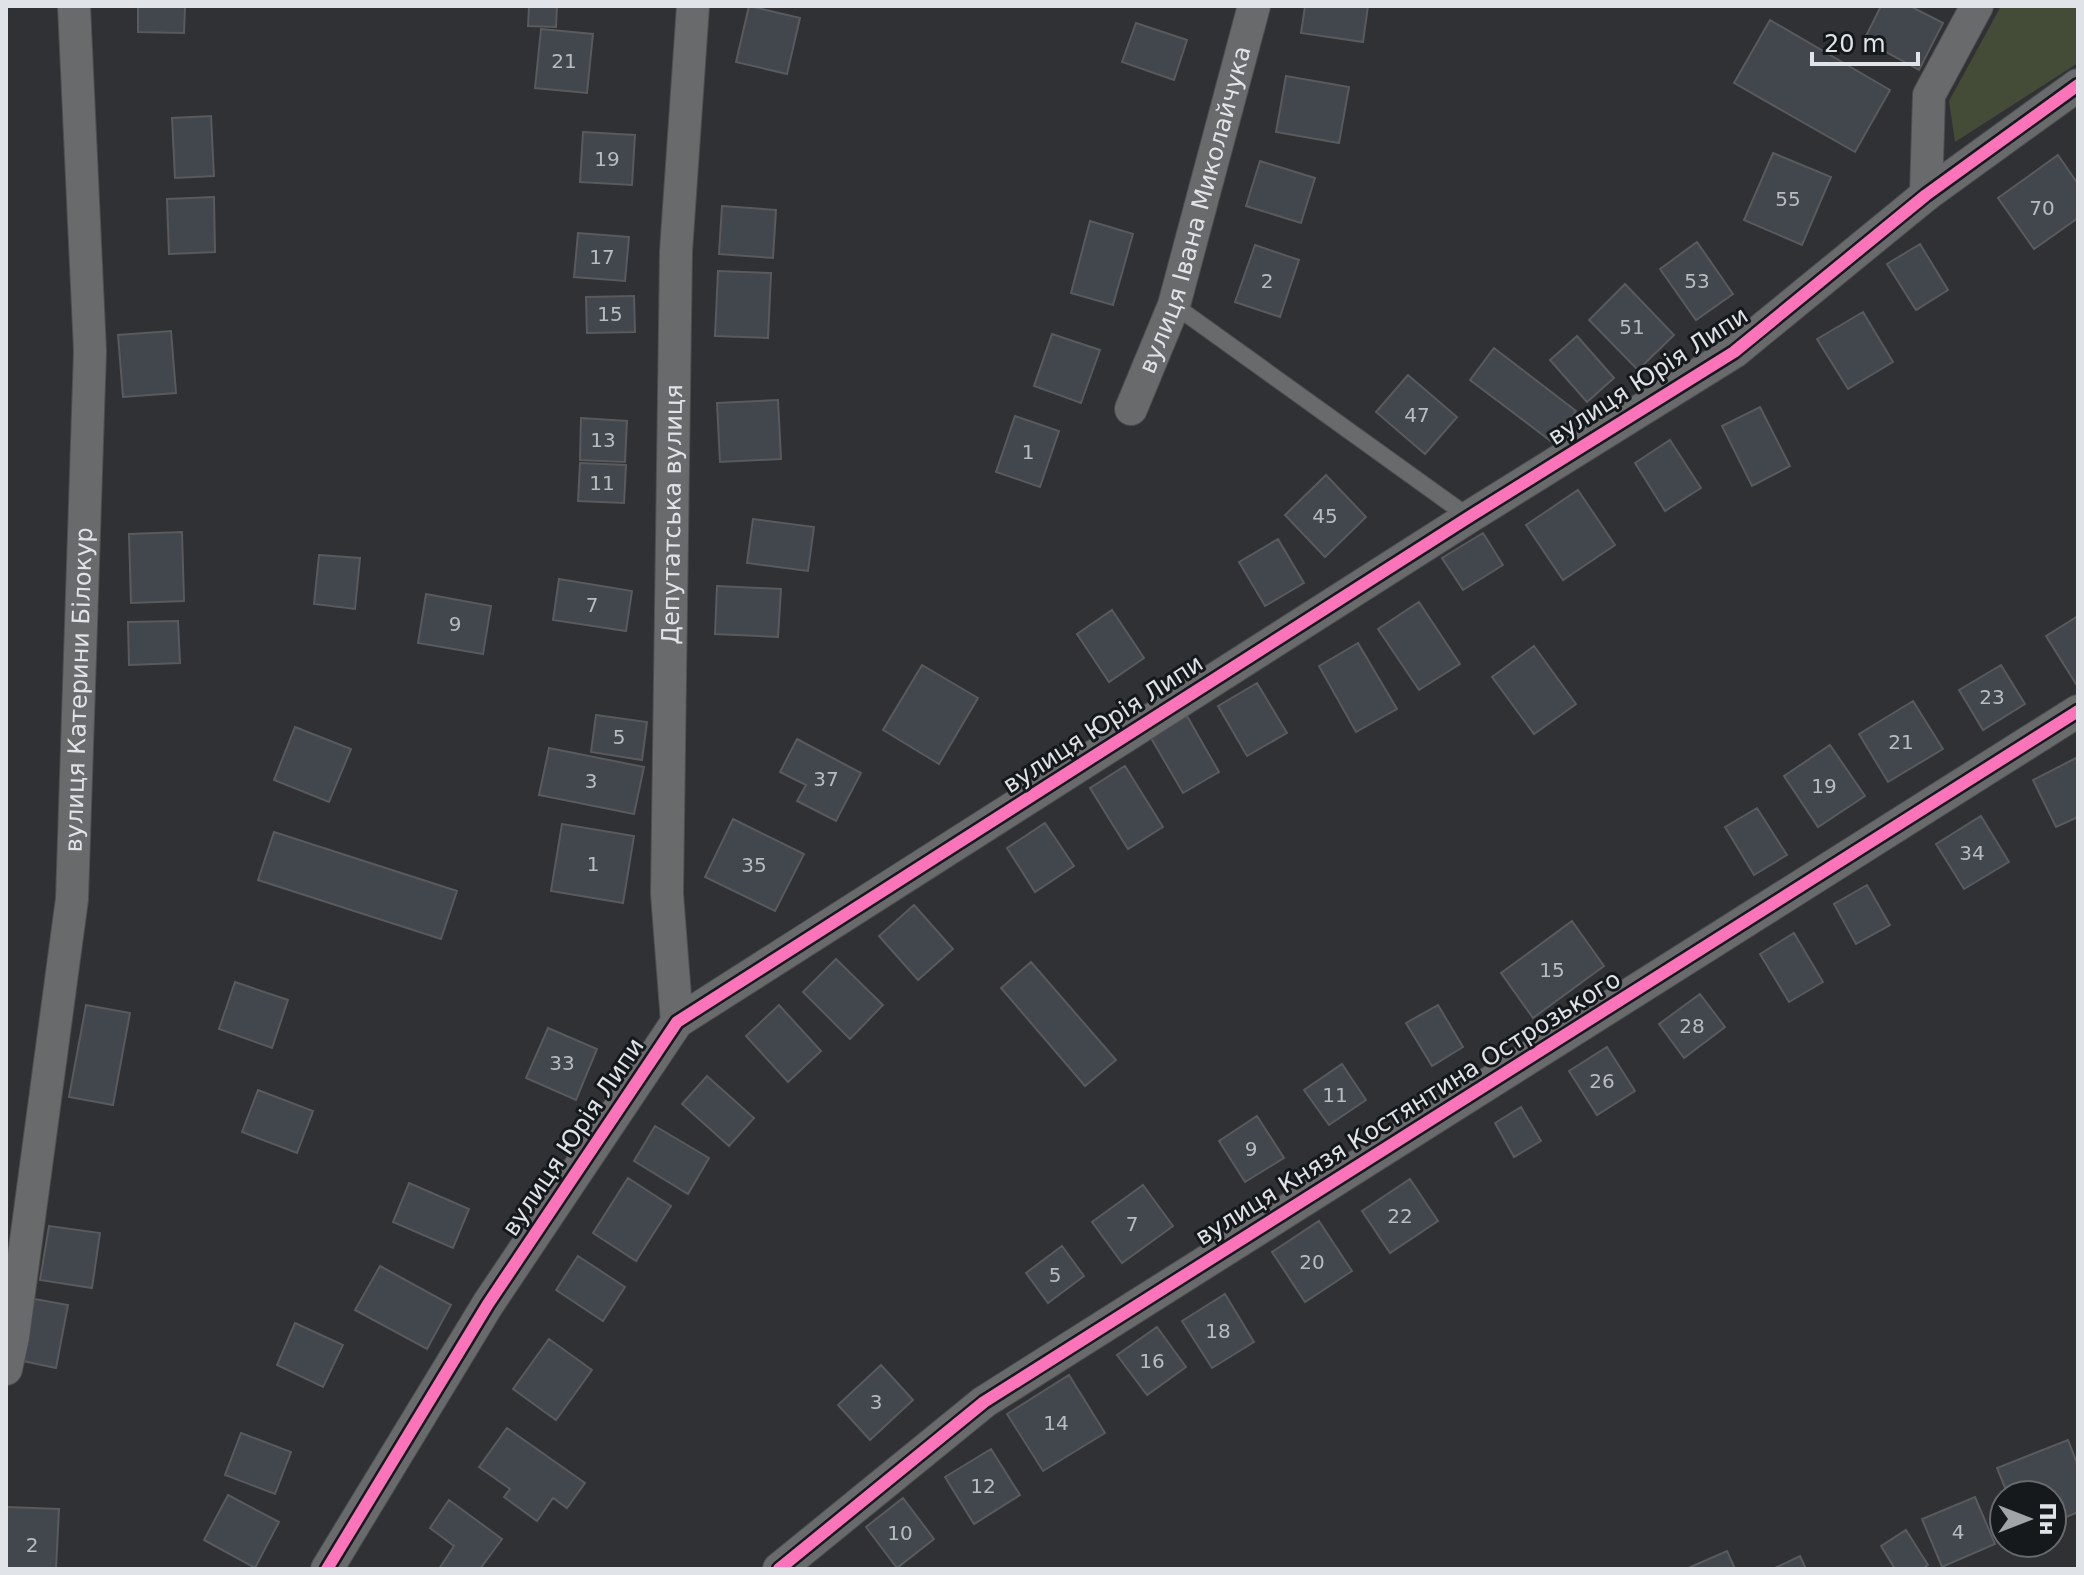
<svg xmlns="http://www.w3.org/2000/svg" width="2084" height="1575" font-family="'DejaVu Sans',sans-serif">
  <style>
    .green { fill: #444c37 }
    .building { fill: #42474d; stroke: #585a5d; stroke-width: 2 }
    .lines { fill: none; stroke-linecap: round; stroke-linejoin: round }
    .lane-casing { stroke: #4c4e50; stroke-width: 18 }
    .street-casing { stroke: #4c4e50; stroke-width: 34 }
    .lane { stroke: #686a6c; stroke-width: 16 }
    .street { stroke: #686a6c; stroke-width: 32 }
    .cycleway-casing { stroke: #16191c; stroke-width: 17 }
    .cycleway { stroke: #fb73b8; stroke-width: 12 }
    .labels { text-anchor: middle; stroke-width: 6; stroke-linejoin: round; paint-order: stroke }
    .number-label { font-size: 20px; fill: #b8bcc0 }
    .street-label { font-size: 24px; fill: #e0e3e7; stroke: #16191c }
  </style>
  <rect width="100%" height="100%" fill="#2f3134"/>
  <path class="green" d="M2001,6H2078V63L1955,142L1949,101Z"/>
  <path class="building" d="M138,6H185L184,33L138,32Z
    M529,6H557L556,27L528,26Z
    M749,6L800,18L787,74L736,62Z
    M1305,6H1368L1363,42L1301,33Z
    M1881,6H1910L1943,23L1919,70L1864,40Z
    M1770,20L1890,90L1855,152L1734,83Z
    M1136,23L1187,40L1174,80L1122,62Z
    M541,29L593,34L587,93L535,88Z
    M1286,76L1349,87L1339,143L1276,132Z
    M211,116L214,176L175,178L172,118Z
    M583,132L635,135L632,185L580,182Z
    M1773,153L1831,177L1802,245L1744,220Z
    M2058,155L2078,184V218L2034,249L1998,198Z
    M1260,161L1315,178L1301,223L1246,206Z
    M214,197L215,252L169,254L167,199Z
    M722,206L776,210L773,258L719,254Z
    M1090,221L1133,234L1113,305L1071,293Z
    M578,233L629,237L625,281L574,277Z
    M1697,242L1733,294L1696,320L1660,269Z
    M1920,244L1948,290L1916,310L1887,264Z
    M1255,245L1299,260L1280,317L1235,302Z
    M718,271L771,273L768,338L715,336Z
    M1625,284L1674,335L1638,370L1589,320Z
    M634,296L635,332L587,333L586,297Z
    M1863,312L1893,362L1848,389L1817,339Z
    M171,331L176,393L123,397L118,335Z
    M1052,334L1100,350L1081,403L1034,386Z
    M1577,336L1614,378L1587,402L1550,360Z
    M1494,348L1576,411L1552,442L1470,380Z
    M1408,375L1457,417L1425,454L1376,412Z
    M778,400L781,459L720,462L717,403Z
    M1760,407L1790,466L1752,486L1722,426Z
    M1015,416L1059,431L1040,487L996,472Z
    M581,418L627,421L625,462L580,460Z
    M1670,440L1701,488L1665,511L1635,463Z
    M580,463L626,465L624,503L578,501Z
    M1326,475L1366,517L1325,557L1285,515Z
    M1578,490L1615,545L1563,580L1526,525Z
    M753,519L814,527L808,571L747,563Z
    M182,532L184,601L131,603L129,534Z
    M1483,533L1503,565L1463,590L1442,558Z
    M1278,539L1304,583L1265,606L1239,562Z
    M319,555L360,558L355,609L314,604Z
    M559,579L632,591L626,631L553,620Z
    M717,586L781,589L778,637L715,634Z
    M426,594L491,606L483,654L418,643Z
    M1419,602L1460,664L1419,690L1378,629Z
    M1112,610L1144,658L1109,682L1077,634Z
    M2078,616V683L2076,684L2046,636Z
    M178,621L180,663L129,665L128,622Z
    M1358,643L1397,709L1356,732L1319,666Z
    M1534,646L1576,704L1534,734L1492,677Z
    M922,665L978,698L939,764L883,730Z
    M2001,665L2025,704L1983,730L1959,690Z
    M1257,683L1287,733L1247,756L1218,706Z
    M1913,701L1943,749L1888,782L1859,734Z
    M596,715L647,722L642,760L591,752Z
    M1187,716L1219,772L1183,793L1151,738Z
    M295,727L351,749L329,802L274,780Z
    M797,739L861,773L836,821L797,801L806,785L780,772Z
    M1830,745L1865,796L1818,827L1784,776Z
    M549,748L644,767L634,814L539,795Z
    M2078,757V817L2056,827L2033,780Z
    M1125,766L1163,827L1128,849L1090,788Z
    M1757,808L1787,855L1754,875L1725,827Z
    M1981,816L2009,862L1964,889L1936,844Z
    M733,819L804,854L775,911L705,877Z
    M1045,823L1074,866L1035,892L1007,848Z
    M562,824L634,836L623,903L551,891Z
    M274,832L457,891L441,939L258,880Z
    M1867,885L1890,925L1856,944L1834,904Z
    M914,905L953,949L918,980L879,936Z
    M1572,921L1604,966L1533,1018L1501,973Z
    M1794,933L1823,982L1789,1002L1760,954Z
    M836,959L883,1005L850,1039L803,992Z
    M1031,962L1116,1060L1085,1086L1001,988Z
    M235,982L288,1000L272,1048L219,1029Z
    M1700,994L1725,1027L1684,1058L1659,1024Z
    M86,1005L130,1013L113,1105L69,1097Z
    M779,1005L821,1051L788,1082L746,1036Z
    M1438,1005L1463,1047L1432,1066L1406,1023Z
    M548,1028L597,1049L576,1100L526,1078Z
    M1607,1047L1635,1091L1597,1115L1569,1071Z
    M1342,1064L1366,1100L1329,1125L1304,1090Z
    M707,1076L754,1118L729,1146L682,1104Z
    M258,1090L313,1111L297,1153L242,1132Z
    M1521,1107L1541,1141L1514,1157L1495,1123Z
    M1257,1116L1284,1158L1245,1182L1219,1141Z
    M655,1126L709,1158L688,1194L634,1161Z
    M628,1178L671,1206L636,1261L593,1233Z
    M1410,1179L1438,1221L1390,1253L1362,1211Z
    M409,1183L469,1209L453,1248L393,1222Z
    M1143,1185L1173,1226L1122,1263L1092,1222Z
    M1319,1221L1352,1271L1305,1302L1272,1252Z
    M49,1226L100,1233L92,1288L40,1280Z
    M1062,1246L1084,1276L1048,1303L1026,1273Z
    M578,1256L625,1287L603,1321L556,1290Z
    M380,1266L451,1305L427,1349L355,1310Z
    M1225,1294L1254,1342L1212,1368L1182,1321Z
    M29,1298L68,1305L56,1368L18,1360Z
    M295,1323L343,1345L323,1387L277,1365Z
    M1157,1327L1186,1367L1147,1395L1117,1355Z
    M549,1339L592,1370L556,1420L513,1389Z
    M881,1365L913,1400L870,1440L838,1405Z
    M1069,1375L1105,1433L1043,1471L1007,1414Z
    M507,1428L585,1483L567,1508L553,1498L537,1521L504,1497L510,1489L479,1467Z
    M241,1433L291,1452L275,1494L225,1475Z
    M2068,1440L2078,1466V1512L2052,1523V1495H2008L1997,1468Z
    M991,1449L1020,1495L974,1524L945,1477Z
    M228,1495L279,1522L255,1568L204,1540Z
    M1975,1497L1995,1544L1942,1567L1922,1519Z
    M903,1498L934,1539L897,1568L866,1527Z
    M449,1500L502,1539L480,1569H439L454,1546L430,1528Z
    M7,1507L59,1509L56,1569H6Z
    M1906,1530L1928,1565L1922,1569H1895L1881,1546Z
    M1727,1551L1735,1569H1686Z
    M1800,1556L1806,1569H1773Z"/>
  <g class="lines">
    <defs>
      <path id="lane" d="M1174,305L1469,517"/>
      <g id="street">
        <path d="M1926,195L1929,95L1977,6"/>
        <path id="s1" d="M1131,409L1174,305L1254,6"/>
        <path id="s2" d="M677,1022L667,894L676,251L693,6"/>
        <path id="s3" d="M6,1369L13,1337L72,899L90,351L74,6"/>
        <path d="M327,1569L488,1304L677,1022L1469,517L1734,352L1926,195L2078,85"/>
        <path d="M779,1569L984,1402L2078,711"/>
      </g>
    </defs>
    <use href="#lane" class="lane-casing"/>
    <use href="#street" class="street-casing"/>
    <use href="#lane" class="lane"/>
    <use href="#street" class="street"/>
    <defs>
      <path id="cycleway" d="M327,1569L488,1304L677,1022L1469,517L1734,352L1926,195L2078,85
        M779,1569L984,1402L2078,711"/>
    </defs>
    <use href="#cycleway" class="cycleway-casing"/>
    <use href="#cycleway" class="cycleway"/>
  </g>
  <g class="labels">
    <g class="number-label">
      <text x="564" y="68">21</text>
      <text x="607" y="166">19</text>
      <text x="1788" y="206">55</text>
      <text x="2042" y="215">70</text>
      <text x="602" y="264">17</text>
      <text x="1267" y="288">2</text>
      <text x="1697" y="288">53</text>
      <text x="610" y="321">15</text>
      <text x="1632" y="334">51</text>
      <text x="1417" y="422">47</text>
      <text x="603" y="447">13</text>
      <text x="1028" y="459">1</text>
      <text x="602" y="490">11</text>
      <text x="1325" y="523">45</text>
      <text x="592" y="612">7</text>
      <text x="455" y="631">9</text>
      <text x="1992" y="704">23</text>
      <text x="619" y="744">5</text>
      <text x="1901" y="749">21</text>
      <text x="826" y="786">37</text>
      <text x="591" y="788">3</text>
      <text x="1824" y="793">19</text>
      <text x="1972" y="860">34</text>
      <text x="593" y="871">1</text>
      <text x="754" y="872">35</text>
      <text x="1552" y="977">15</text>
      <text x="1692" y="1033">28</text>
      <text x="562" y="1070">33</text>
      <text x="1602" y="1088">26</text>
      <text x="1335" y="1102">11</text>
      <text x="1251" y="1156">9</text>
      <text x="1400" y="1223">22</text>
      <text x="1132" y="1231">7</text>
      <text x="1312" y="1269">20</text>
      <text x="1055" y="1282">5</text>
      <text x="1218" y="1338">18</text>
      <text x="1152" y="1368">16</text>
      <text x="876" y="1409">3</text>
      <text x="1056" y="1430">14</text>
      <text x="983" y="1493">12</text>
      <text x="1958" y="1539">4</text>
      <text x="900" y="1540">10</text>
      <text x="32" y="1552">2</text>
    </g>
    <g class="street-label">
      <text dy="8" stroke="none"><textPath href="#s1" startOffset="210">вулиця Івана Миколайчука</textPath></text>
      <text transform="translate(1648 376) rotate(-33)" y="8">вулиця Юрія Липи</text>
      <text dy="8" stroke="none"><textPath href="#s2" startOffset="508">Депутатська вулиця</textPath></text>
      <text dy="8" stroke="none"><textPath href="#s3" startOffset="684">вулиця Катерини Білокур</textPath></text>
      <text transform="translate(1103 724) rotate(-33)" y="8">вулиця Юрія Липи</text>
      <text transform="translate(1408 1108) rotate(-32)" y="8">вулиця Князя Костянтина Острозького</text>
      <text transform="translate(573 1137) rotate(-56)" y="8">вулиця Юрія Липи</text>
    </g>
  </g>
  <rect width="2084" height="1575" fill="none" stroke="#e0e3e7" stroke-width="16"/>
  <g transform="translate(2028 1519) rotate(90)"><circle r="38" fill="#16191c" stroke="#676a6d" stroke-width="2"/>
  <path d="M0-6L14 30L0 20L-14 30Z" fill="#a2a5a8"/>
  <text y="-12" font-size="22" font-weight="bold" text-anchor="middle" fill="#e0e3e7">Пн</text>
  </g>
  <path d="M1812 52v12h106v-12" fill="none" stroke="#e0e3e7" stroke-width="4"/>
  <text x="1824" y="52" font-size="24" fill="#e0e3e7" stroke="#16191c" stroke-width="6" paint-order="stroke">20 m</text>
</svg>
